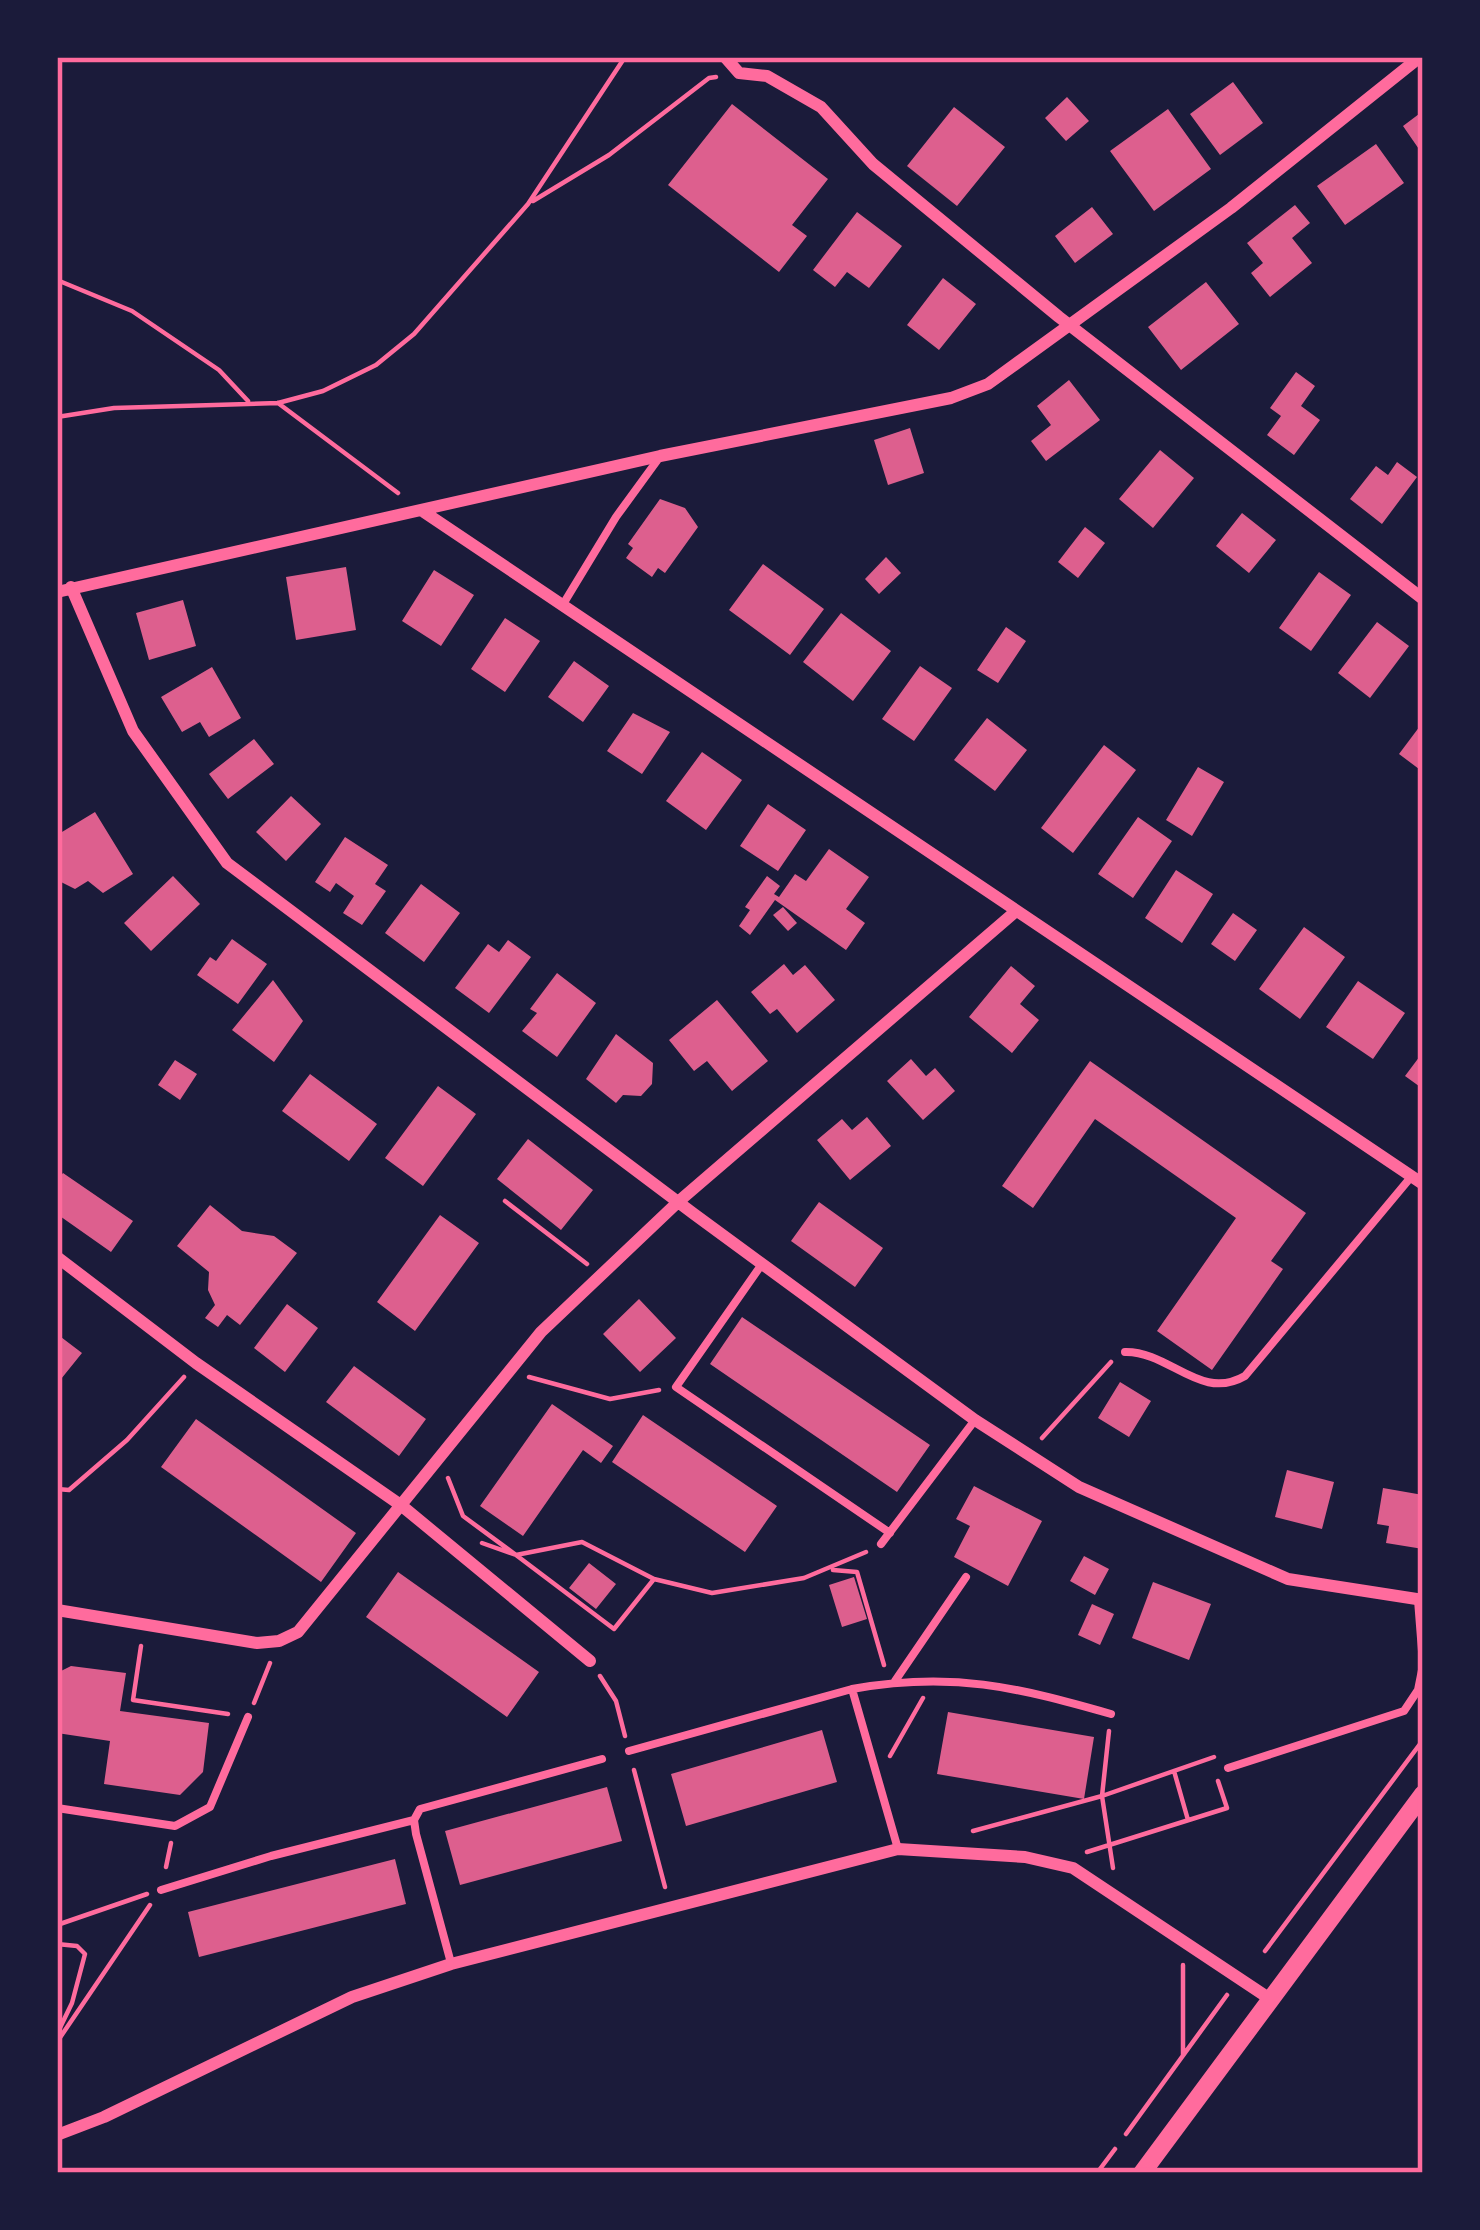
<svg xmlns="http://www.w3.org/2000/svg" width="1480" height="2230" font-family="Roboto,sans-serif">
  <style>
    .building { fill: #dd5f8e }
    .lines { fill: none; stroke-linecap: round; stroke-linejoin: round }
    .path { stroke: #ff6b9d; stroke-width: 4.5 }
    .service { stroke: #ff6b9d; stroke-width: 8 }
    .minor { stroke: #ff6b9d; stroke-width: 12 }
    .tertiary { stroke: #ff6b9d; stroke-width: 18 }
    .neatline { fill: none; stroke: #ff6b9d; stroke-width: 4.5 }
  </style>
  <rect width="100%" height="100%" fill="#1b1b3a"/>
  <path class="building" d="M1233,82L1263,123L1220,155L1190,114Z
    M1067,97L1089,121L1066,141L1045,118Z
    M732,104L828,179L792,225L807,236L779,272L668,185Z
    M954,107L1005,147L957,206L907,166Z
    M1168,109L1211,169L1154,211L1110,151Z
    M1423,111V155L1403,126Z
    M1376,144L1404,183L1345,225L1317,186Z
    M1295,205L1310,223L1292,238L1312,263L1270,297L1251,273L1263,263L1247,243Z
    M1092,207L1113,234L1075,263L1055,236Z
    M857,212L902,246L869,288L847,272L835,287L813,270Z
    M943,278L976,304L939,350L907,325Z
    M1206,282L1239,324L1181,370L1148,327Z
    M1296,372L1315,386L1301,406L1320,420L1294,455L1267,435L1281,416L1270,408Z
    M1069,380L1100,420L1046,461L1031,441L1051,425L1037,406Z
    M910,428L924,473L888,485L874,440Z
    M1160,450L1194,478L1153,528L1119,499Z
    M1397,462L1417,477L1382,524L1350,499L1376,466L1388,475Z
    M660,499L685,508L698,527L665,573L658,568L652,577L626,558L633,548L628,544Z
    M1242,513L1276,540L1249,573L1216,546Z
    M1085,527L1105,543L1078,578L1058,562Z
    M886,557L901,573L879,594L865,579Z
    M763,564L824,609L790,655L729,610Z
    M346,567L356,630L296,640L286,577Z
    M434,570L474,595L441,646L402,621Z
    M1319,572L1351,595L1311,651L1279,628Z
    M183,600L196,646L149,660L136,613Z
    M841,613L891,651L853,701L803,662Z
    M505,618L540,641L505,692L471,669Z
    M1377,622L1409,646L1370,698L1338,673Z
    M1006,627L1026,641L998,683L977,670Z
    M574,661L609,686L583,722L548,697Z
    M920,666L952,688L914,741L882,719Z
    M212,667L241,718L209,737L200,722L182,732L161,697Z
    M633,713L670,732L642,774L607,751Z
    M987,718L1027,750L995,791L954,760Z
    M1423,722V772L1399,754Z
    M254,739L274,764L228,799L209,774Z
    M1104,745L1136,770L1073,853L1041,828Z
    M702,752L742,780L706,830L666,801Z
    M1198,767L1224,782L1192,836L1166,820Z
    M291,796L321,824L286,861L256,832Z
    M768,804L806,830L778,871L740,846Z
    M95,812L133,874L103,893L88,881L75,889L57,880V835Z
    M1138,817L1172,841L1133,898L1098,874Z
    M345,837L388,865L375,884L386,891L362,925L343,913L354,896L336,883L330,892L315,882Z
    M829,849L869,877L846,909L865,923L846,950L775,900L750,935L739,926L750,910L745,907L767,876L780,886L774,894L779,897L795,874L806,881Z
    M1176,870L1213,894L1182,943L1145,918Z
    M173,876L200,904L151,951L124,923Z
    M421,884L460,913L424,962L385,933Z
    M783,907L797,923L788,931L773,915Z
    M1233,913L1257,930L1235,961L1211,944Z
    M1304,927L1345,957L1300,1019L1259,989Z
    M232,939L267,964L238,1004L197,975L210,957L216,961Z
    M508,940L531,957L489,1013L455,988L488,944L499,952Z
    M784,964L793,975L805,965L835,1000L797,1033L777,1009L770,1014L751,992Z
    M1011,966L1035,986L1020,1004L1039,1020L1012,1053L969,1017Z
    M557,973L596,1003L557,1057L522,1031L537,1013L530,1009Z
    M273,980L303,1021L274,1062L232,1030Z
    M1358,981L1405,1013L1373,1059L1326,1027Z
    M717,1000L768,1061L732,1091L707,1061L694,1071L669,1040Z
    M616,1034L653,1063L652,1084L641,1096L623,1095L616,1103L586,1079Z
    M1423,1052V1089L1405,1076Z
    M911,1059L926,1076L935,1068L955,1091L923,1120L887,1081Z
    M175,1060L197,1074L180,1100L158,1085Z
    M1090,1061L1306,1213L1271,1261L1283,1269L1212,1370L1157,1331L1236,1218L1095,1119L1033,1208L1002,1186Z
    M310,1074L377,1124L349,1161L282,1111Z
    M438,1086L476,1114L423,1186L385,1158Z
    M867,1117L891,1146L850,1180L817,1140L842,1119L852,1130Z
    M528,1139L593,1190L561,1230L497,1179Z
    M63,1173L133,1221L111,1252L57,1214V1181Z
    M819,1202L883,1248L855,1287L791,1241Z
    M210,1205L242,1231L274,1236L297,1253L240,1325L227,1315L218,1327L205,1318L215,1305L208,1290L209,1272L177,1246Z
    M440,1215L479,1243L415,1331L377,1302Z
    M639,1299L676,1338L640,1372L603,1334Z
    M287,1304L318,1328L285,1372L254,1348Z
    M742,1317L930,1445L897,1492L710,1364Z
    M57,1334L82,1353L57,1384Z
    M354,1366L426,1419L399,1456L326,1402Z
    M1120,1382L1151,1401L1129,1437L1098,1418Z
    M552,1404L613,1446L601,1463L583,1450L523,1536L480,1506Z
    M643,1415L777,1506L745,1552L612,1462Z
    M196,1419L356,1533L321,1582L161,1467Z
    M1287,1470L1334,1482L1322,1529L1275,1517Z
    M974,1486L1042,1521L1008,1586L954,1557L970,1526L956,1519Z
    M1383,1488L1423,1495V1549L1386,1543L1389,1526L1377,1524Z
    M1084,1556L1109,1569L1095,1595L1070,1581Z
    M589,1563L616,1584L596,1609L569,1588Z
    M398,1572L539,1672L507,1717L366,1617Z
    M854,1577L867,1619L842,1627L829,1585Z
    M1153,1582L1211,1604L1189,1660L1132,1638Z
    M1092,1604L1114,1614L1100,1645L1078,1635Z
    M71,1666L126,1673L120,1711L209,1723L203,1772L180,1795L104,1784L110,1741L57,1733V1673Z
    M948,1712L1094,1737L1084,1799L937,1774Z
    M822,1730L837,1782L686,1826L671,1774Z
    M607,1787L622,1841L460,1885L445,1831Z
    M395,1859L406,1904L199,1957L188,1912Z"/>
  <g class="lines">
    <path class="path" d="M533,201L609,155L709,78L716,77
      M57,280L132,311L219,370L248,401
      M278,403L398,493
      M57,417L114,408L278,403L323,391L376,365L414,334L528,204L625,57
      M505,1201L587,1264
      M529,1377L610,1399L659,1390
      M1042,1438L1111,1362
      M448,1478L463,1516L516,1555L582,1542L654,1579L712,1593L804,1578L866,1552
      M57,1489L69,1490L127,1440L184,1377
      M482,1543L516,1555L614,1629L654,1579
      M833,1570L857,1572L884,1665
      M141,1646L133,1700L228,1714
      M600,1676L616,1701L625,1736
      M254,1703L270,1663
      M1109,1731L1102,1796L1113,1868
      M890,1756L923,1698
      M634,1770L665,1887
      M1174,1771L1188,1820
      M973,1831L1102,1796L1214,1757
      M1087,1852L1227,1808L1218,1781
      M166,1867L171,1843
      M57,1925L147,1894
      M57,1944L77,1946L85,1954L72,2003L57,2034
      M1265,1951L1423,1740
      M1183,1965V2055
      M57,2042L150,1905
      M1126,2134L1227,1995
      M1097,2173L1115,2149"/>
    <path class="service" d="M562,606L616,517L659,458
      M762,1264L676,1387L890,1533
      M1125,1352C1170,1351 1200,1402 1245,1376L1411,1177
      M881,1544L975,1420
      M1418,1600L1423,1664
      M895,1681L966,1577
      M852,1689C952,1671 1016,1687 1111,1714
      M629,1751L852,1689L898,1849
      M1228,1768L1404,1711L1418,1690L1423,1665
      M57,1808L175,1826L210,1807L248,1717
      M161,1890L271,1856L414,1820
      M451,1963L416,1834L414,1820L420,1809L602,1759"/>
    <path class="minor" d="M725,57L739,73L767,76L821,107L873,164L1059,317L1423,599
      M424,512L1423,1184
      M71,587L133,731L227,863L694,1214L975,1420L1079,1487L1288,1579L1423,1600
      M57,592L660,456L951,398L988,384L1231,208L1420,57
      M57,1257L196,1363L402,1506L590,1661
      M57,1610L257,1643L279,1641L298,1632L541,1332L678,1202L1015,912
      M57,2135L104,2117L352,1997L451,1964L898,1849L1025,1857L1073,1868L1270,1999"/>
    <path class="tertiary" d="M1142,2173L1423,1794"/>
  </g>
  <rect width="1480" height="2230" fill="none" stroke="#1b1b3a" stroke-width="120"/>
  <rect x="60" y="60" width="1360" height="2110" class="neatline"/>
</svg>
